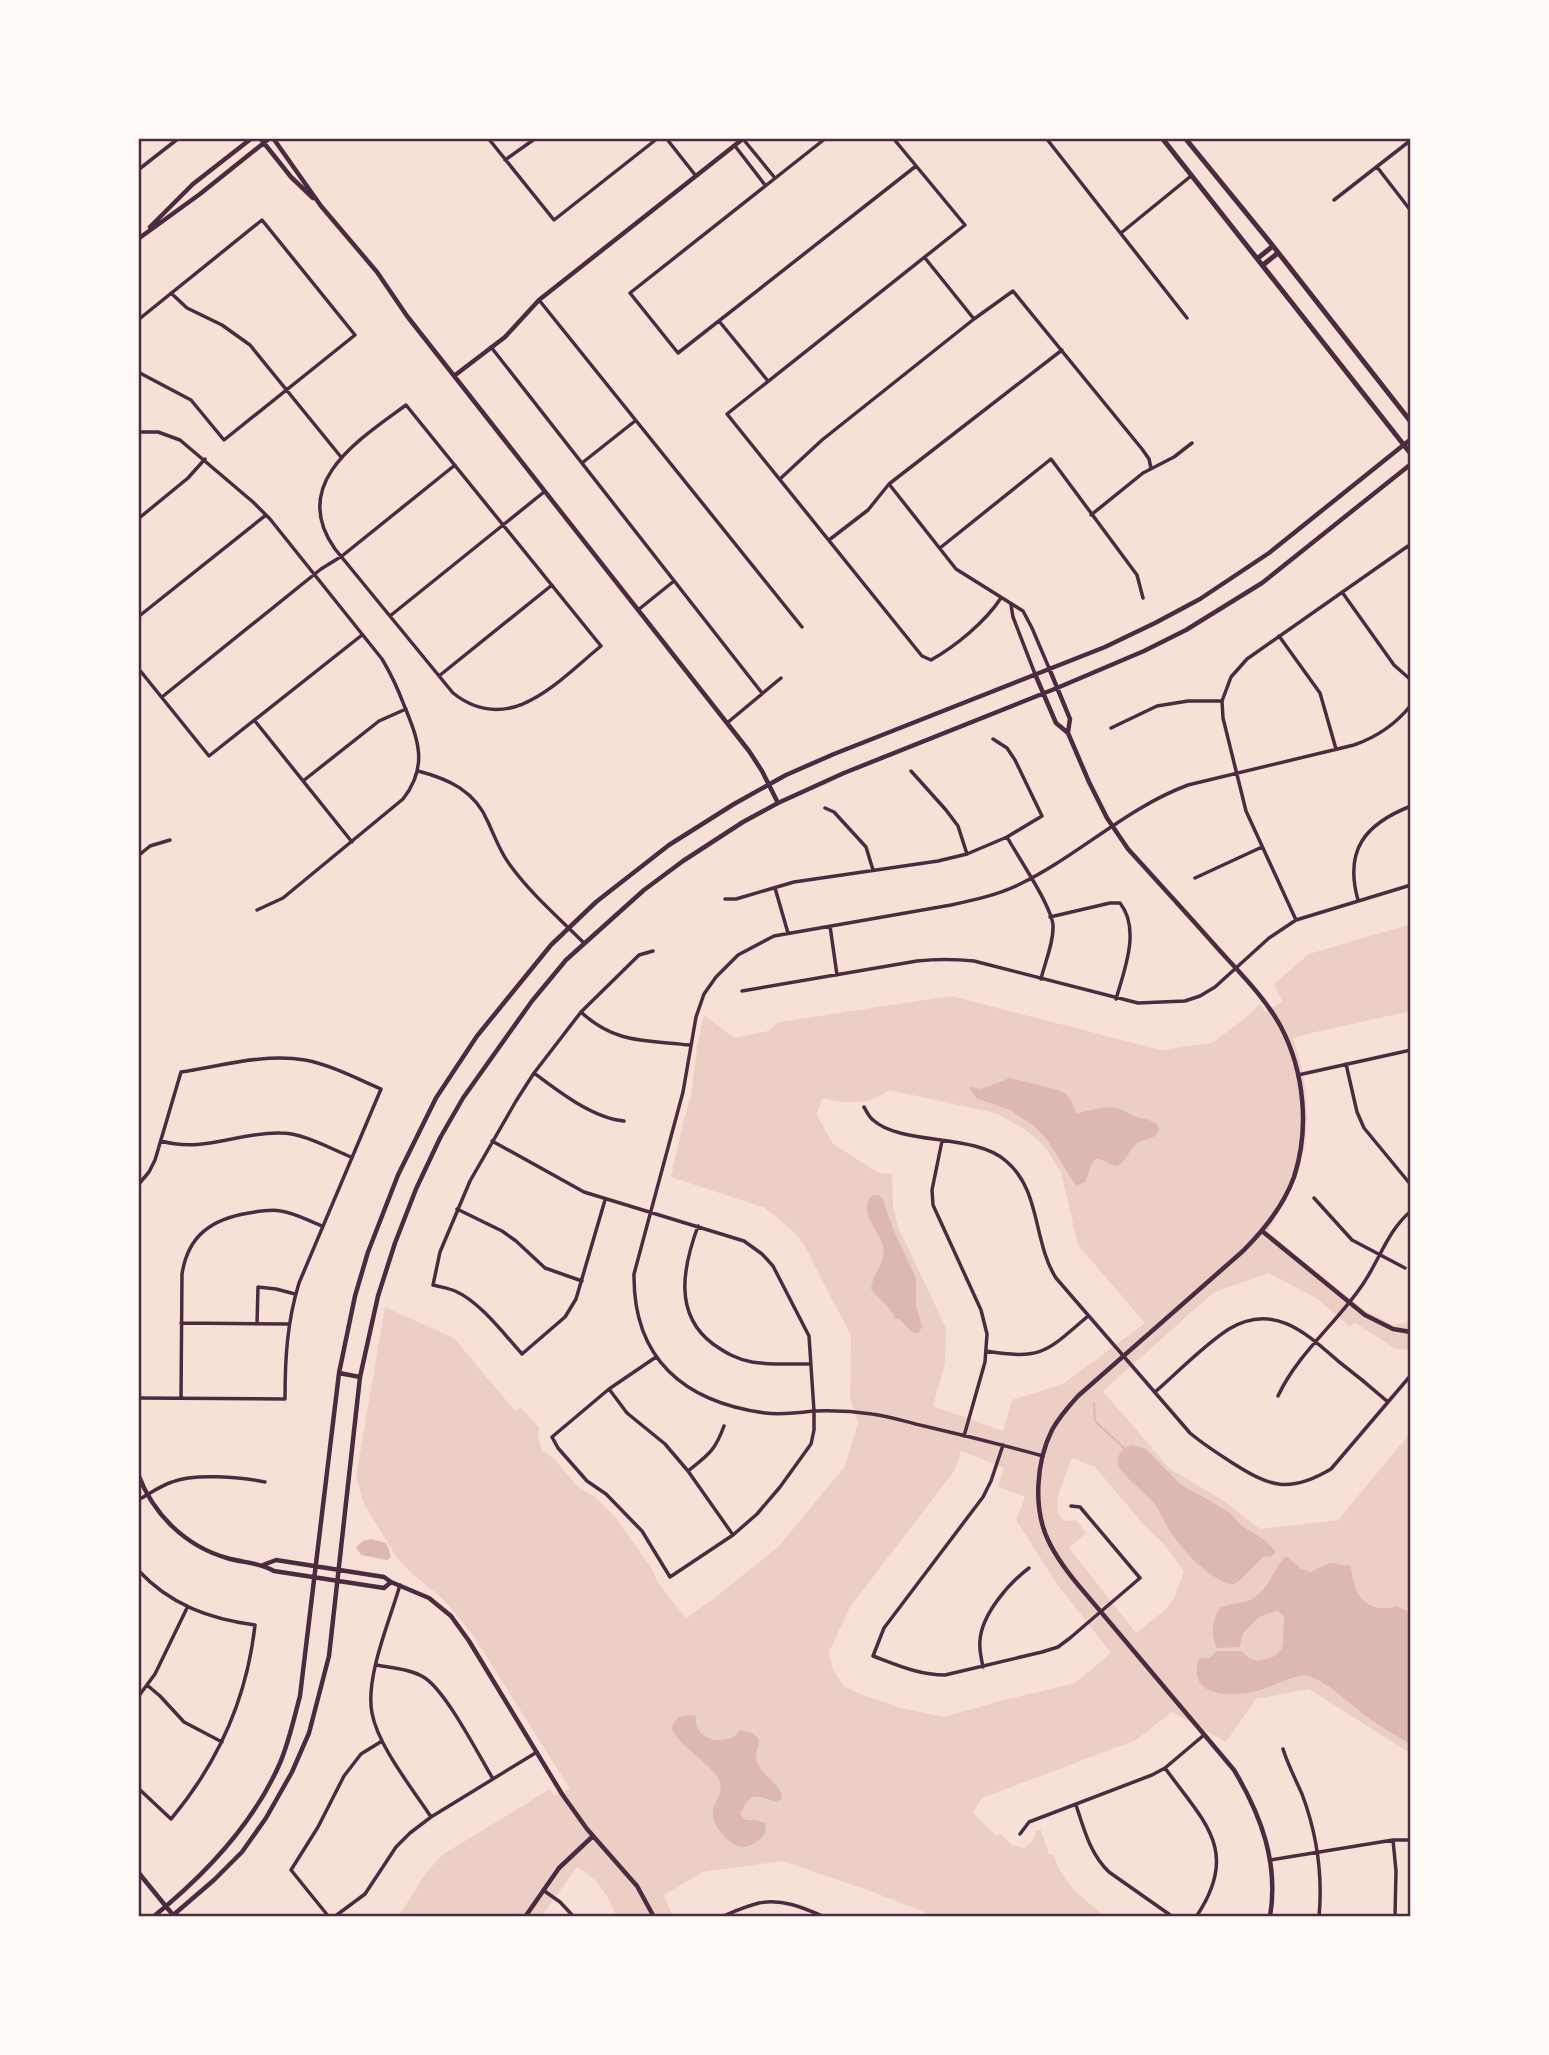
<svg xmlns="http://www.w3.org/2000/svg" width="1549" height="2055" font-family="'Space Grotesk',sans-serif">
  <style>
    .green { fill: #ebcfc5; fill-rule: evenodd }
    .water { fill: #dcb8b0 }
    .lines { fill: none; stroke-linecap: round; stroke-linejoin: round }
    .stream { stroke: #dcb8b0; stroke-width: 2 }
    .minor { stroke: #4a2c40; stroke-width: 3.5 }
    .tertiary { stroke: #4a2c40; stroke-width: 4.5 }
    .primary { stroke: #4a2c40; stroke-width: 5 }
    .neatline { fill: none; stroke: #4a2c40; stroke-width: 2.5 }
  </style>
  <rect width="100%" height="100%" fill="#f7e1d7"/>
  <path class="green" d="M1411,924V1011L1302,1035L1293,1039C1309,1082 1313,1135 1296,1178C1289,1197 1277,1213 1268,1232L1364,1310L1394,1325L1411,1321V1350L1396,1349L1355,1323L1350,1327L1316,1298L1268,1273L1213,1293L1103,1391L1170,1469L1224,1501L1260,1529L1338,1520L1411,1432V1754L1309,1689L1256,1699L1226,1742L1172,1712L1136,1740L982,1798L973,1813L996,1836L1001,1834L1012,1845L1023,1848C1031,1844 1034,1840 1036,1831L1041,1830L1049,1854H1053C1066,1887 1079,1896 1107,1917H937L873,1892L783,1861L703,1872L664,1895L673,1917H616C610,1897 596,1877 577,1867L541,1917H398L426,1873L442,1855L550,1789L554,1796L570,1789L473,1635L442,1598L412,1574L397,1558L364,1504L356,1477L385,1307L454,1338L515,1411L521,1408L539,1427L538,1438L542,1451L553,1457L578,1487L595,1497L616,1518L652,1569L658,1583L686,1618L717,1596L779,1546L845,1466L858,1422L850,1399L851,1336L804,1245L792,1230L765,1208L671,1177L684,1119L691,1097L697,1046L704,1015L734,1038L768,1031L779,1022L951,996L1161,1050L1212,1043L1248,1016L1260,1004L1265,1012L1282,1001L1274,984L1309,954ZM889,1090L995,1113L1023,1128L1039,1141L1049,1153L1061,1172L1078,1245L1145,1323L1063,1384L1012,1400L1003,1431L933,1406L945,1364L946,1328L898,1227L893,1208L892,1174L879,1173L833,1144L817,1115L822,1098C846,1104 868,1106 889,1090ZM961,1451L1004,1468L998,1486L1025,1497L1016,1520L1057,1584L1111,1653L1075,1683L1000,1701L944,1717L901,1708L860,1694L844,1686L833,1670L829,1652L850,1607L955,1470ZM1072,1458L1095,1467L1144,1525L1163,1543L1184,1571L1174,1599L1165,1610L1136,1633L1069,1548L1086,1533L1076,1520C1040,1529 1067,1471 1072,1458Z"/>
  <path class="water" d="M1010,1078L1055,1089L1066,1094L1071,1100L1076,1113C1088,1112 1101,1106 1114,1108C1122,1108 1127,1113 1134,1116C1141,1119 1163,1120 1158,1132C1155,1140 1141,1139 1135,1145C1128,1152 1126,1161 1118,1166C1109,1165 1104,1158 1095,1159L1092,1163L1085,1182L1076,1186L1048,1141L1034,1126L1010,1110L976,1098L969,1088L972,1087L981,1089Z
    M873,1195L880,1196L883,1200L893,1229L916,1278V1306L922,1326L919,1333C906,1335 906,1317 893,1319L894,1316C887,1303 879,1300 871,1289C872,1274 887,1262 883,1246C879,1230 856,1210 873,1195Z
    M1132,1445L1146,1449L1181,1485L1205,1498L1230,1513L1242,1526L1266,1541L1276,1552L1270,1557L1266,1556L1262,1558L1239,1581L1232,1585C1205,1576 1183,1551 1168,1528C1163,1519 1159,1508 1151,1500C1144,1492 1121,1474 1118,1465C1116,1455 1123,1447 1132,1445Z
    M371,1539L386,1543L389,1549L391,1558L387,1560L361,1555L356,1547L363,1541Z
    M1286,1556L1300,1568L1310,1572L1330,1563L1350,1566C1353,1575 1353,1587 1359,1595C1367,1608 1383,1611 1396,1606L1411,1613V1745C1396,1735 1380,1727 1366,1716C1350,1704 1327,1681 1308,1676C1296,1673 1270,1688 1257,1691C1231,1698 1186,1697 1199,1658H1210L1216,1651H1241L1250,1659L1259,1661L1273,1657L1281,1650L1283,1645L1284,1617L1278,1610L1259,1617L1243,1633L1240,1647L1217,1648C1210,1633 1212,1621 1220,1608C1230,1603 1243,1604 1252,1599C1269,1589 1274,1568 1286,1556Z
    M693,1715L696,1716C694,1731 706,1741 721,1740C723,1739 730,1739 732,1738C736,1736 737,1733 740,1730L754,1734L759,1739C759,1745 756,1750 756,1756C757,1775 782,1782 782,1799L776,1802C758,1796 750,1790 740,1814L746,1820H755L766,1823L765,1833C760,1840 752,1847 742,1847C735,1846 729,1841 724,1836C696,1806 732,1798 717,1776C705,1759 681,1748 672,1729C674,1717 682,1715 693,1715Z"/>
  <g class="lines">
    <path class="stream" d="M1094,1403L1095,1421L1124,1448"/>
    <path class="minor" d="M488,138L554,220L658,138
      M666,138L696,176
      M826,138L630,293L678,353L916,166
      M893,138L965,225L727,414L922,656L931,660C956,646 985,622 1001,598
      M1046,138L1187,318
      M743,139L775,178
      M735,146L765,185
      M505,160L536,138
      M1377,167L1411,211
      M138,170L179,138
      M1334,200L1411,140
      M1121,233L1191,176
      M925,258L974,319
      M171,293L187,308L222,325L250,345L341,457
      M539,300L802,627
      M138,320L262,220L355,335L224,440L191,400L138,372
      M719,321L768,381
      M491,347L762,693
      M406,405L601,646C558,681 510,738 453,693L335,549C288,483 360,439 406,405Z
      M138,432H158L180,440L253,502L270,519L382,659C391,674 398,689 404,705C418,739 429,766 403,799L283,898L257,910
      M582,463L635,421
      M781,478L822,440L974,319L1013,291L1142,449L1149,459L1151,468
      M889,484L956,569L1023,611L1032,628L1049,668
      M1091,515L1143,473L1174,457L1192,443
      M138,519L188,478L205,459
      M829,540L868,510L889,484L1062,350
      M940,548L1051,459L1137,575L1143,598
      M1342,592L1394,665L1411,680
      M1011,605L1013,617L1035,674
      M638,610L674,581
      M390,616L544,492
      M138,617L266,515
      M1279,636L1320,693L1336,749
      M138,668L209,756L362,635
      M439,676L552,585
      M162,697L321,569L342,556L455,465
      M255,721L352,842
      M727,723L781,678
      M1111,728L1157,706L1188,701H1222
      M418,771C449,779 475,791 488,822C495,837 500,852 510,865C531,894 559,918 584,943
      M911,771L946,810L958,826L967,854
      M303,781L379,721L406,709
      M825,808L834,812L866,847L873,870
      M1007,837C1018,857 1051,905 1053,925C1054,942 1045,962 1041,979
      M138,856L150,846L170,840
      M1195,878L1262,847
      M775,888L788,933
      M725,899H736L794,882L938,861L967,854L1007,837L1042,816L1015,760L1007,748L993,739
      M1358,900C1344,850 1365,824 1411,806
      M1050,917L1110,903H1120C1141,929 1124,971 1116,999
      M1296,920L1246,811L1223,718L1222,701L1231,677L1247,659L1408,546L1411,550
      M830,926L837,975
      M742,991L917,961C936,959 955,959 974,961L1138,1003L1185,1001L1200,996L1215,987L1269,938L1296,920L1411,885
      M581,1012C615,1044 646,1040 690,1045
      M1346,1064L1357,1112L1364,1128L1411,1185
      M534,1073C559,1092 593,1118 624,1121
      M1298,1075L1411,1050
      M864,1107C867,1112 869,1117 873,1120C902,1146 975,1133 1006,1161C1041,1190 1033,1242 1056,1278L1190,1433C1203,1444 1217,1453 1231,1462C1270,1487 1289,1494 1331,1469L1411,1375
      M161,1141C204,1153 238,1132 280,1133C304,1133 329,1148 351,1157
      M492,1141L584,1192L744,1241L762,1254L773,1266L809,1336L814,1411V1430L811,1444L780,1487L757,1514L733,1535L670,1577L642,1531L606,1494L587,1481L558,1448L552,1437L609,1389L656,1357
      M942,1141L932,1190L933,1205L981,1310L987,1334L985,1362L964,1436
      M138,1185L149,1172L155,1160L181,1072C221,1066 264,1053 305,1060C331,1065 356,1078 381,1089L299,1283C287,1322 285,1359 285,1399L138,1398
      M1314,1198L1352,1240L1405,1268
      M605,1200L576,1299L565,1317L522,1354C504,1334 479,1301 455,1291C448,1288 440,1287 433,1285L440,1252L470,1181L516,1101L534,1073L581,1012L639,955L653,951
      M457,1209L502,1231L516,1241L545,1268L582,1281
      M698,1226C683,1267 673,1314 713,1344C726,1353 736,1359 752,1362C771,1365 791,1364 811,1364
      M181,1323L289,1324
      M257,1324L258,1287L276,1289L295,1294
      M986,1351C1043,1360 1046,1352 1088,1316
      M609,1389L627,1413L665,1444L688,1471L733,1535
      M1155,1392C1177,1373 1205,1344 1229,1329C1273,1302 1306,1333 1338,1361C1355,1374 1372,1388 1388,1402
      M1278,1396C1298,1353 1337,1323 1363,1284C1380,1259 1388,1230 1411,1211
      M181,1398L182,1274C188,1235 212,1219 249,1213C260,1211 270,1209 281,1211C295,1213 309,1221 322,1226
      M1003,1445L991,1481L983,1497L884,1628L873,1656C897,1665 919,1675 945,1675L1042,1652L1058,1647L1070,1638L1140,1578L1080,1507L1071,1506
      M1043,1456C1003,1445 963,1435 924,1426C906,1422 889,1416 872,1414C852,1411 833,1410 813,1411C797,1413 781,1415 765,1413C684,1402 633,1359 634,1274L683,1092L696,1017L704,994L716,977L738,955L774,936L951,905C974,900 997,895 1018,885C1077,857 1126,808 1188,785L1354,745C1377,737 1396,724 1411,705
      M688,1471C708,1455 715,1451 724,1426
      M138,1500C149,1494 160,1486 172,1482C194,1473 242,1477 265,1482
      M138,1570C170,1605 210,1619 255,1625C247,1698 218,1763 171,1819L138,1788
      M400,1585C390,1620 365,1677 372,1713C378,1746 412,1788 431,1817
      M376,1665C392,1668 411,1669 425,1678C447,1693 478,1754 493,1779
      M983,1667C981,1658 979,1649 980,1640C982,1614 1009,1583 1029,1568
      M147,1685L160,1696L184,1722L222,1742
      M138,1697L155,1674L187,1608
      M1283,1749C1288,1765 1295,1778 1302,1794C1317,1834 1323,1874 1319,1917
      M1165,1768C1204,1822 1241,1851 1196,1917
      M1076,1805C1084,1829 1090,1854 1109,1872L1173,1917
      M1020,1834L1029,1822L1152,1775L1165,1768L1204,1735
      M1393,1840L1396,1871L1395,1917
      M1270,1860L1393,1840H1411
      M543,1890L560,1902L574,1917
      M329,1917L291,1870L318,1827L344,1776L361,1754L382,1741
      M334,1917L365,1894L396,1847L410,1833L431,1817L537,1752
      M721,1917C733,1912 746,1906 759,1903C782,1898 804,1908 825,1917"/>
    <path class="tertiary" d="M260,138L291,177L313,198
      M273,138L321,206L377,272L407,316L749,751L762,771L778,803
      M150,227L193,184L252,138
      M138,239L200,194L270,138
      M454,376L505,337L539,300L744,138
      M1049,668L1070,719L1068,732
      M1035,674L1056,723L1068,733L1089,782L1107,818L1128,849C1159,883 1190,917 1221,952C1242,975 1266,999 1281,1027C1304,1071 1310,1128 1294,1177C1284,1205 1264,1230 1243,1251L1078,1396C1068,1407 1059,1417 1052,1430C1036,1462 1033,1508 1048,1540C1057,1559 1071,1577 1085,1593L1234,1770C1261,1815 1279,1863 1270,1917
      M1262,1231L1365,1315L1393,1329L1411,1332
      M339,1373L360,1377
      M138,1474C153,1514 185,1546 227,1558C243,1563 259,1562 274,1571L384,1588L391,1582
      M263,1565L276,1560L384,1577L391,1582L429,1598L451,1616L469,1641L562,1794L587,1829L637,1886L654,1917
      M138,1872L173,1915
      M153,1917C205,1875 253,1825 280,1763C289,1742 294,1718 300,1696L339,1373L355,1296L368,1252L398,1175L436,1098L477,1036L551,945L596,902L669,845L734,804L786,775L834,754L1105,647L1155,623L1200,599L1269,553L1411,439
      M171,1917L214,1880L242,1852L266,1818L292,1772L309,1733L329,1656L360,1377L378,1296L395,1243L416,1189L440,1138L463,1098L532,1001L566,960L644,890L683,861L743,822L778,803L844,773L1057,688L1144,651L1186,630L1262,583L1411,464
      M525,1917L559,1868L593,1836"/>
    <path class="primary" d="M1162,138L1411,454
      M1185,138L1273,246L1411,422
      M1258,258L1273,246
      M1263,265L1278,253"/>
  </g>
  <rect width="1549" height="2055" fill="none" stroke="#fffaf5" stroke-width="280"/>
  <rect x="140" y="140" width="1269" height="1775" class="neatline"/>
</svg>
